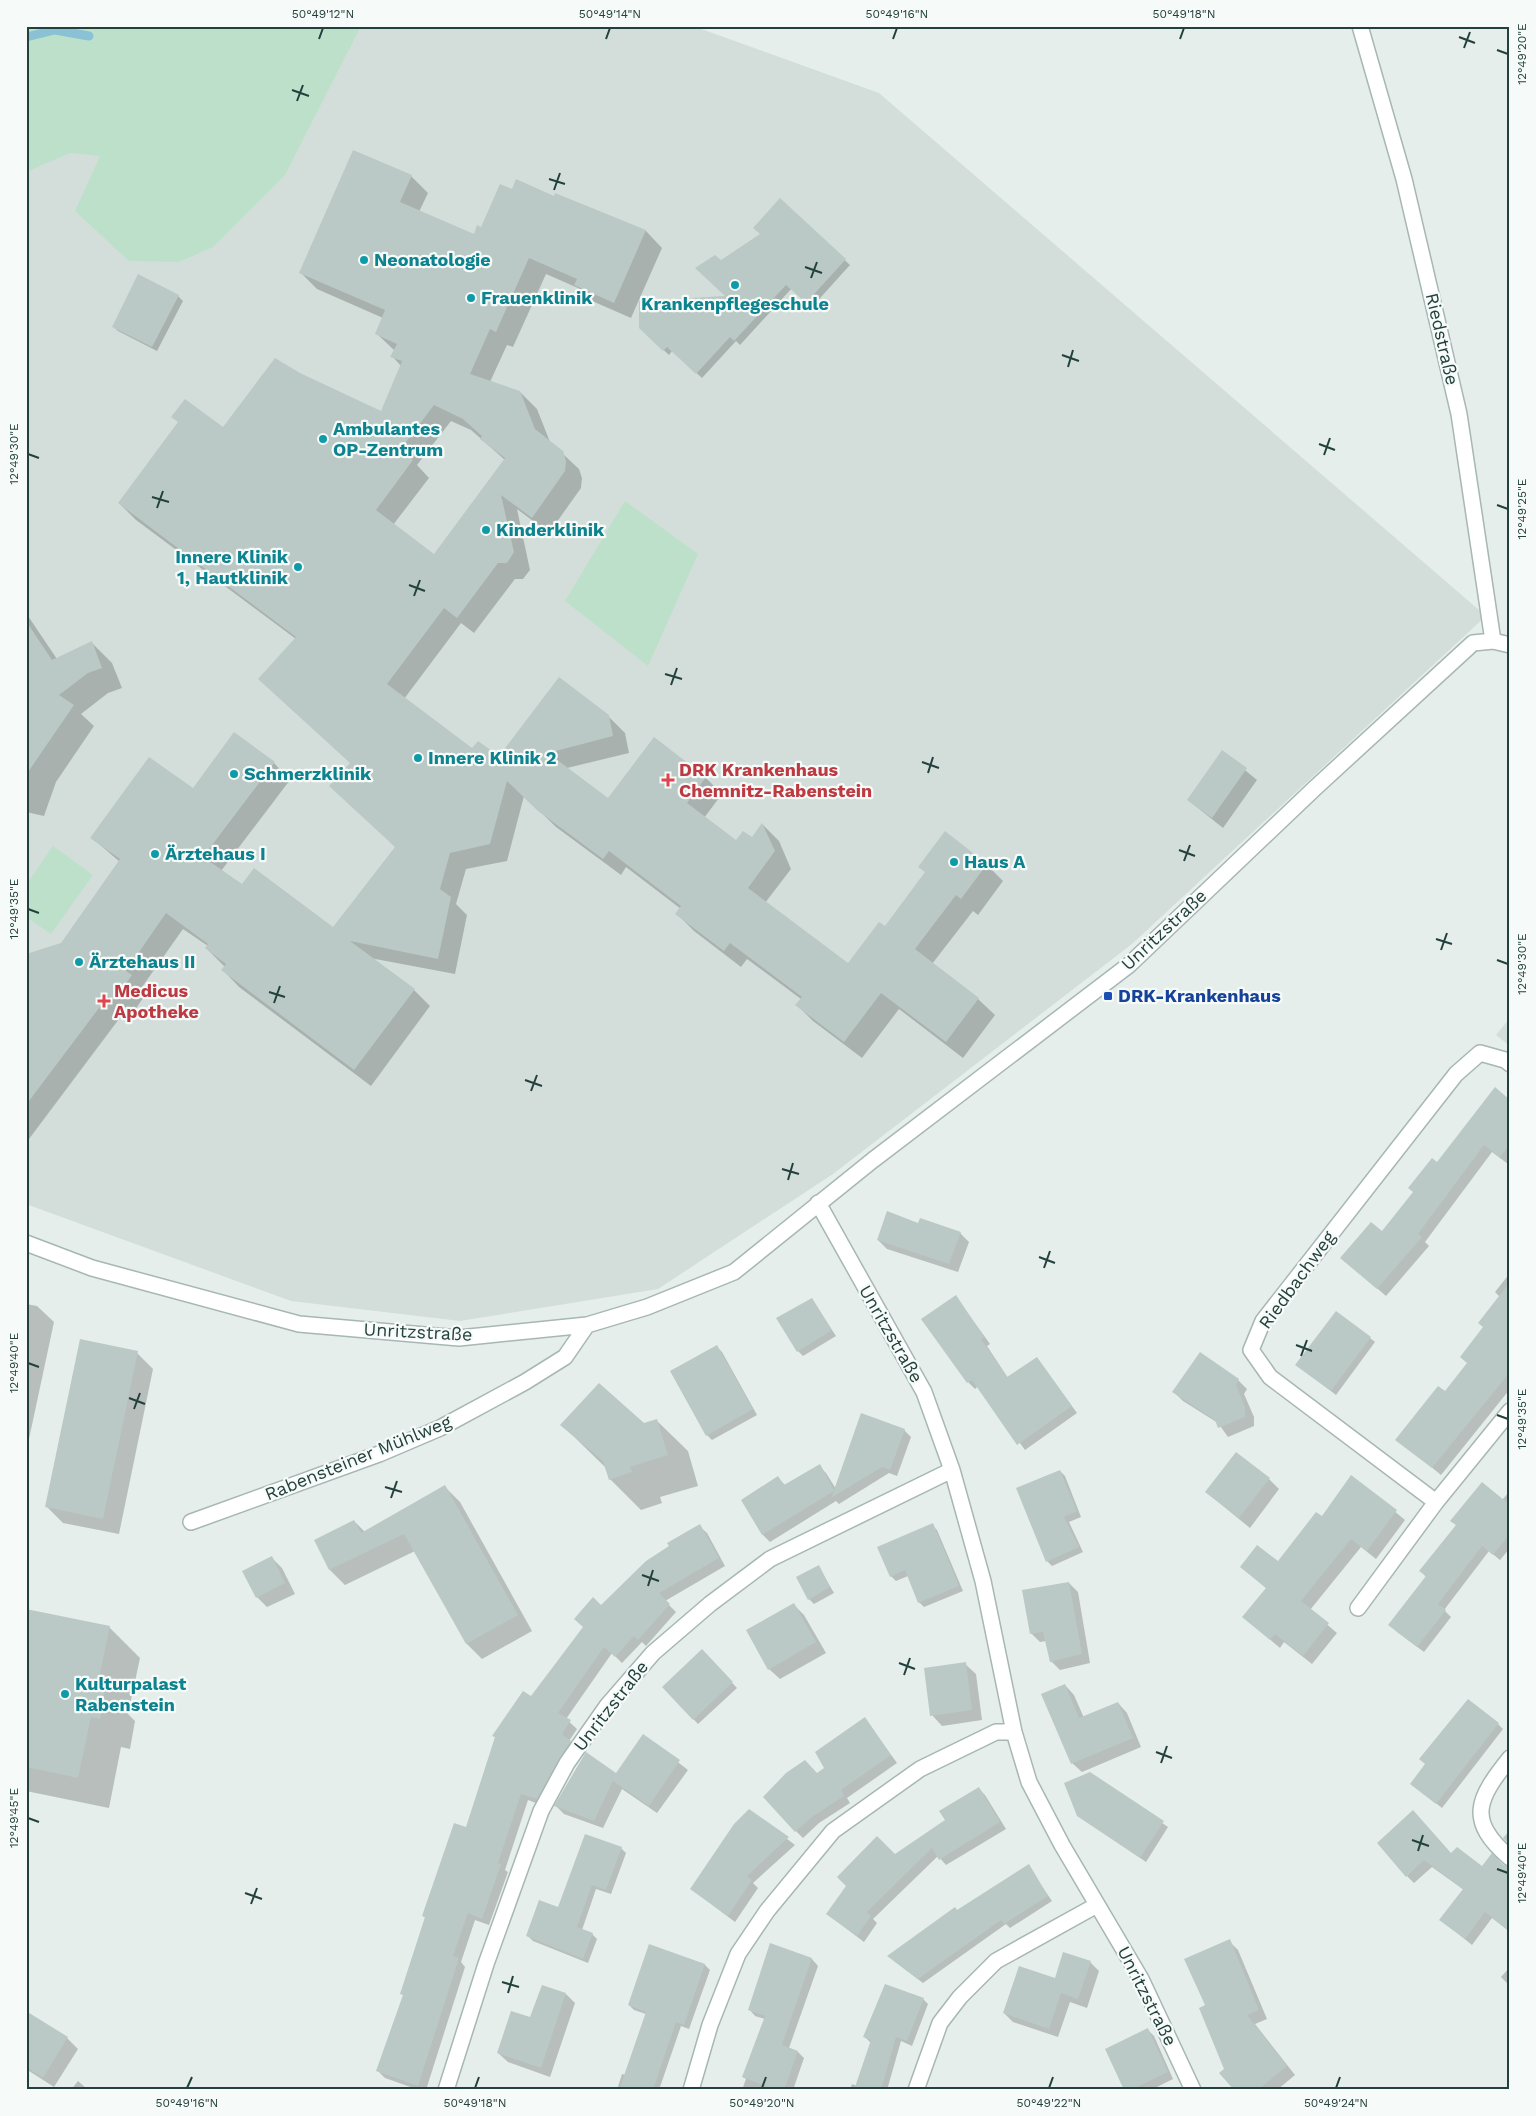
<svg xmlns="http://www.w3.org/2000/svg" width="1536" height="2116" font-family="'Work Sans',sans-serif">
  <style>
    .built { fill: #d3deda }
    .green { fill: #bde0ca }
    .shadow { fill: #0003; fill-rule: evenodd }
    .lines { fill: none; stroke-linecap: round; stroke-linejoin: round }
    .stream { stroke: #8bc1d5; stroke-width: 9 }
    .building { fill: #bac9c5; fill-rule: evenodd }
    .minor-casing { stroke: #a7b7b3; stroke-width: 18 }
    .minor { stroke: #fff; stroke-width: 15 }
    .ticks { fill: none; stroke: #23413c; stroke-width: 2 }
    .culture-dot { fill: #0f9aa8; stroke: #f6faf8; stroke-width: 2 }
    .health-dot { fill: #e0444e; stroke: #f6faf8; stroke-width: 2 }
    .transit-dot { fill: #1a4fb4; stroke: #f6faf8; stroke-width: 2 }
    .labels { text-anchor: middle; stroke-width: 4.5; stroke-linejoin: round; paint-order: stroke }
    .culture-label { font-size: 18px; font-weight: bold; fill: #0d838f; stroke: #f6faf8; text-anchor: start }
    .street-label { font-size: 18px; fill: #23413c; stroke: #f6faf8 }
    .health-label { font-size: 18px; font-weight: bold; fill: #be3a42; stroke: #f6faf8; text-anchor: start }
    .transit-label { font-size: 18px; font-weight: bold; fill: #164399; stroke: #f6faf8; text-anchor: start }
    .neatline { fill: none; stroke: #23413c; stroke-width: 2 }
    .ticks-label { font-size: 12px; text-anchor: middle; fill: #23413c }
  </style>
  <rect width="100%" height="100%" fill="#e5eeeb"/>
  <path class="built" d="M26,26H693L879,93L1486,616L1132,944L833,1174L658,1289L460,1321L291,1301L26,1204Z
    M1510,1018V1046L1496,1035Z"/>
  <path class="green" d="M26,26H361L285,175L213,247L179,262L129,261L75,211L100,156L70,153L26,172Z
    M625,501L698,554L648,666L565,601Z
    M53,846L93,875L51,934L26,917V885Z"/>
  <path class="shadow" d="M411,176L428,193L419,212L475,236L512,190L554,198L556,195L646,231L662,248L631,318L592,301L578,288L546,274L513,347L507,345L490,382L520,392L537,409L550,442L579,469L582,478L581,488L549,533L517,509L530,570L523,579H515L474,633L461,623L404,699L472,750L499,758L608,716L625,733L629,753L567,768L609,800L655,739L706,778L722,794L704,818L736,842L752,839L763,825L779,841L791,869L765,903L848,965L885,928L926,873L945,833L987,865L1003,881L978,915L973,911L932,964L978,999L995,1015L963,1058L899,1009L862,1058L813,1021L797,1005L801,999L747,959L741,967L694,931L677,914L681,909L626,867L621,875L556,827L524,796L507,861L466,869L456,904L467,915L455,974L370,958L414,990L430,1006L371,1086L239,987L223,970L225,967L206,948L208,946L183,929L142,987L147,992L131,1016L125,1011L26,1143V955L62,944L120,862L92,838L194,789L274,763L290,780L221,871L242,886L333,929L396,848L351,764L296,639L136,520L119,503L300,374L381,413L401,366L392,356L395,351L376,333L383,318L317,289L301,273ZM451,421L471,430L505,460L435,556L393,525L429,478L417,465Z
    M780,200L850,265L812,307L792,288L740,345L736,341L702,378L672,351L669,355L640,328L728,297L721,262L762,235Z
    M178,296L183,301L157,351L118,331L113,326Z
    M26,613L57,659L92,643L112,663L122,688L108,693L81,714L94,726L56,782L44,816L26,812Z
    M1223,752L1257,780L1223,828L1188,800Z
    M1510,1101V1161L1508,1164L1492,1152L1425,1242L1429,1246L1386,1296L1342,1258L1382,1233L1437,1164Z
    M960,1233L969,1242L958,1272L887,1249L878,1240Z
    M1510,1273V1389L1441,1475L1397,1439L1445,1393L1468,1364L1500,1297L1495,1292Z
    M956,1297L990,1344L987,1346L1008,1378L1037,1359L1077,1413L1025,1450L978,1386L975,1389L968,1382Z
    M812,1300L836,1336L803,1356L798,1351Z
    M26,1304L37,1306L54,1322L26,1453Z
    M1370,1338L1375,1342L1336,1395L1302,1369Z
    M717,1347L722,1352L757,1415L712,1440L707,1435Z
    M137,1353L153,1369L119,1534L63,1523L47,1507Z
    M1238,1380L1247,1389L1244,1394L1254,1417V1426L1228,1437L1218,1423L1183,1401L1174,1392Z
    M657,1421L688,1451L698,1486L660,1497L662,1503L641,1510L610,1479L605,1467L562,1425L644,1424Z
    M904,1430L911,1437L897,1476L889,1473L839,1504L836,1501L770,1542L763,1535L742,1500L778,1478L785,1485L819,1466L826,1473L836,1489Z
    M1060,1471L1065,1476L1081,1517L1069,1522L1083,1552L1052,1566L1047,1561Z
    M1352,1476L1405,1520L1376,1559L1361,1547L1310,1610L1337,1633L1312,1664L1284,1642L1280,1648L1244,1617L1267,1589L1242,1567L1279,1563L1322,1518Z
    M1269,1479L1279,1489L1250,1528L1206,1492Z
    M445,1487L460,1502L532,1631L482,1659L467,1644L415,1551L345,1585L330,1570L316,1540L354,1521L365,1532Z
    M1510,1491V1548L1500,1560L1489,1551L1444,1610L1451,1617L1424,1652L1396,1631L1426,1577L1421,1571L1457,1526L1502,1500Z
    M932,1525L937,1530L963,1591L924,1607L919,1602L908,1576L896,1581L891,1576Z
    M699,1526L707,1533L725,1566L665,1601L676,1612L646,1646L642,1642L622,1663L612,1653L566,1719L577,1729L569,1741L577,1749L544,1806L528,1800L505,1870L508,1872L489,1925L475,1920L461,1962L465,1967L426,2090H419L385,2078L378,2071L404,1996L426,1918L423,1916L532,1698L601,1606Z
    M272,1558L282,1568L295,1594L267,1607L257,1597Z
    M819,1567L834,1593L814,1604L809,1599Z
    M1069,1583L1078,1592L1090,1663L1060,1670L1051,1661L1046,1641L1040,1642L1031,1633Z
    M793,1604L804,1615L826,1653L780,1679L769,1669Z
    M26,1610L109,1627L140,1658L128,1714L135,1721L130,1749L121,1747L109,1808L26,1791Z
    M702,1651L737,1688L698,1724L663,1687Z
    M965,1664L976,1674L982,1720L942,1726L932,1715Z
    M1065,1685L1074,1695L1084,1718L1118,1703L1127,1713L1141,1747L1082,1772L1072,1763Z
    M865,1719L897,1763L847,1798L850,1803L819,1823L803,1838L796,1831L817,1774L826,1768Z
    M1498,1724L1503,1729L1442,1808L1417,1788Z
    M644,1736L688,1770L657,1813L622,1789L603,1828L564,1814L556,1806L616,1775Z
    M1090,1774L1168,1827L1146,1862L1078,1815Z
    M979,1789L985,1795L1006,1829L946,1865L938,1856L873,1919L877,1923L864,1942L827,1914L894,1856L947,1821Z
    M749,1810L795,1845L753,1883L758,1888L735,1922L691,1889Z
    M1420,1819L1451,1854L1482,1868L1492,1855L1507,1868H1510V1932L1492,1918L1472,1945L1441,1920L1464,1890L1432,1867L1414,1883L1407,1876Z
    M621,1848L626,1853L611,1894L596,1889L582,1930L592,1934L597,1939L588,1963L533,1941L528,1936Z
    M1028,1866L1052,1901L1010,1928L1006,1924L923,1983L894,1961L957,1911Z
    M1229,1941L1238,1950L1267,2019L1255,2024L1295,2075L1277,2090H1236L1207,2006Z
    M771,1945L812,1959L818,1966L789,2048L798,2052L804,2058L793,2090H742L746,2079L743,2077L765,2019L755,2016L749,2009Z
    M650,1946L705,1965L710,1970L689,2029L681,2026L660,2087L666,2090H617L622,2074L626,2075L646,2014L634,2010L629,2005Z
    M1090,1962L1099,1971L1087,2008L1070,2002L1058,2037L1013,2022L1004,2013L1055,1980Z
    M1510,1967V1986L1501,1977Z
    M566,1994L575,2003L550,2077L508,2062L498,2053L530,2019Z
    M923,1999L928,2004L912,2046L901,2041L887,2090H850L852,2084L857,2086L871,2043L865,2037Z
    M26,2012L67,2038L78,2049L54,2087L26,2069Z
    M1147,2029L1154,2036L1173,2079L1151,2090H1125Z
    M78,2081L88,2090H71Z"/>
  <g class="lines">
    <path class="stream" d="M26,37L55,30L89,36"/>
  </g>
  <path class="building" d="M353,150L412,175L400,202L474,234L477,225L481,227L500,184L512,189L516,179L554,196L555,193L646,230L614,303L574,285L577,279L529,258L496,332L490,329L470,374L520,391L535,429L563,451L566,461L565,471L532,518L501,495L514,552L507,563H498L457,618L444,608L387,684L472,748L478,741L499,756L559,677L609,715L613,736L548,753L608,798L654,737L706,777L687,803L736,840L743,831L752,837L762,823L775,851L748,888L848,963L879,922L885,926L925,872L918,867L945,831L987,864L961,899L956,895L915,949L979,998L946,1042L881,993L844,1042L795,1005L802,997L730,943L724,951L675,914L681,906L609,851L603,859L538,811L507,781L490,844L450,853L440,889L451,897L438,959L350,941L415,989L354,1070L221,970L226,964L205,948L208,944L166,913L126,971L132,975L114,1000L108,996L26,1105V954L61,943L120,859L90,838L149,757L193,788L234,732L275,762L203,857L242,884L254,868L333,927L395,847L329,786L350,763L258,679L296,637L118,503L178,422L171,417L185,399L223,427L275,358L300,373L381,411L402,361L390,357L397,344L375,334L385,310L299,273ZM434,405L463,419L482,436L480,439L505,458L434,554L376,510L413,460L400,450Z
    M780,198L846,259L806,303L786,285L734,341L730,337L696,374L667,347L663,351L639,328V301L725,296L695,268L715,255L721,260L760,234L753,228Z
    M138,274L179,295L152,347L112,327Z
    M26,621L52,660L92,641L102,668L88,673L59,695L74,705L26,775Z
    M1222,750L1247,768L1212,818L1187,800Z
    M1495,1087L1510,1100V1144L1500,1157L1484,1145L1418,1234L1422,1237L1377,1289L1340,1258L1371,1222L1382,1231L1413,1192L1408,1188L1432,1158L1437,1162Z
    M887,1211L918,1223L920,1218L961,1232L949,1264L877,1240Z
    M1510,1282V1372L1432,1468L1395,1440L1438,1386L1445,1391L1467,1363L1460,1357L1483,1327L1478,1323Z
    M956,1295L984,1337L981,1339L1007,1377L1037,1357L1072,1406L1017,1445L972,1380L967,1383L921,1319Z
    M812,1298L832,1330L797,1352L776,1318Z
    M1336,1311L1371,1337L1331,1391L1295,1365Z
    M80,1339L138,1351L103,1519L45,1507Z
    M717,1345L753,1409L706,1436L670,1371Z
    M1200,1352L1239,1379L1236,1385L1245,1407V1417L1218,1428L1215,1420L1172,1392Z
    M599,1383L644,1423L657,1419L668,1455L630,1467L632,1472L609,1480L603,1461L560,1425Z
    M861,1413L905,1429L890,1470L882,1467L831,1498L834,1491L762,1535L741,1500L778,1476L784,1485L820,1464L834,1490Z
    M1236,1452L1270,1478L1239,1518L1205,1492Z
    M1060,1470L1077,1511L1064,1517L1079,1547L1046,1562L1016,1488Z
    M1351,1475L1397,1510L1367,1551L1351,1539L1301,1601L1329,1623L1303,1656L1275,1634L1270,1640L1242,1617L1266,1588L1240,1567L1257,1545L1278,1561L1316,1512L1322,1516Z
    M1482,1482L1510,1505V1534L1493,1555L1482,1546L1438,1604L1446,1610L1417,1647L1388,1625L1426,1576L1419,1571L1456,1525L1450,1521Z
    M445,1485L518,1615L466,1644L404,1534L329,1570L314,1540L354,1520L361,1533Z
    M933,1523L959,1586L918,1603L905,1570L890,1577L877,1547Z
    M700,1524L719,1558L659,1593L670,1604L638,1640L634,1636L615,1657L604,1647L558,1713L571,1720L562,1734L571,1741L537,1799L521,1794L498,1863L501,1864L482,1919L468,1913L453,1956L459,1958L418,2086L376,2071L403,1995L400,1994L425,1917L422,1916L454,1823L466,1827L495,1737L492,1736L523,1691L531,1696L583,1627L574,1619L593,1597L601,1605L646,1561L669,1546L667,1543Z
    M272,1556L285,1583L256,1598L242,1571Z
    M819,1565L830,1587L808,1600L796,1577Z
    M1069,1582L1082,1654L1050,1662L1043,1632L1030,1634L1022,1590Z
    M794,1603L816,1642L768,1670L746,1630Z
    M26,1609L110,1626L97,1688L105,1689L100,1719L91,1717L78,1778L26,1767Z
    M702,1649L733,1682L693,1720L662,1687Z
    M966,1662L972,1710L930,1716L924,1668Z
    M1065,1684L1079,1718L1118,1702L1133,1738L1071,1764L1041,1694Z
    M1468,1699L1499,1723L1436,1804L1410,1784L1425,1764L1419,1759Z
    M865,1717L891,1755L841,1790L844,1796L812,1817L795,1832L763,1797L786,1773L805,1760L817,1773L824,1768L815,1752Z
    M643,1734L680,1760L649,1806L613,1781L594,1821L554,1806L586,1752L616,1773Z
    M1090,1772L1164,1821L1140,1858L1077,1816L1064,1783Z
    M979,1787L1000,1822L939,1860L932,1848L867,1912L871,1916L857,1936L826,1914L846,1886L837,1877L877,1836L895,1854L945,1820L939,1811Z
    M749,1809L789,1837L747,1876L752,1880L728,1916L690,1889L734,1824Z
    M1413,1810L1451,1853L1457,1847L1482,1866L1492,1853L1503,1865L1510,1867V1932L1485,1912L1465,1939L1439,1920L1463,1889L1424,1860L1406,1877L1377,1843Z
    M1510,1830V1845L1503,1838Z
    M585,1834L622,1847L606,1890L592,1885L577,1927L593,1933L583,1959L526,1936L539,1900L558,1907Z
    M1029,1864L1048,1896L1004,1924L1001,1920L918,1979L887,1956L955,1907L957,1910Z
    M1230,1939L1259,2010L1247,2015L1287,2066L1258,2090H1234L1219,2073L1224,2069L1199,2008L1205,2005L1184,1959Z
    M770,1943L812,1958L782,2045L798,2051L784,2090H776L742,2077L765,2016L748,2010Z
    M649,1944L705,1964L684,2025L676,2022L653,2090H619L646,2012L628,2005Z
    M1063,1952L1091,1961L1078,1999L1061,1993L1049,2029L1003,2013L1019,1966L1055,1978Z
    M885,1984L924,1998L907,2041L896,2037L881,2090H854L871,2040L863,2037Z
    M542,1985L566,1993L541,2068L497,2053L511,2011L530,2017Z
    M26,2011L68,2037L43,2078L26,2067Z
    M1148,2028L1168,2072L1131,2090H1124L1105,2049Z"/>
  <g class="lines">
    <defs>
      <path id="minor" d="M1360,26L1404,179L1459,414L1493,641
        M818,1203L924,1392L952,1470L983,1581L1014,1732L1029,1782L1062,1845L1141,1979L1193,2090
        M26,1243L92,1268L299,1324L459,1338L587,1325L647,1307L734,1272L873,1160L1129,965L1315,788L1473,643L1493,641L1510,645
        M1436,1502L1270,1377L1251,1350L1263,1321L1456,1074L1480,1053L1505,1060L1510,1064
        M191,1522L379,1454L440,1428L525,1382L565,1357L587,1325
        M1358,1608L1436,1502L1510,1411
        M1510,1758C1477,1799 1466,1820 1510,1858
        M446,2090L486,1964L541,1811L567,1763L607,1706L653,1653L710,1604L770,1559L952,1470
        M691,2090L710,2025L738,1954L767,1911L833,1831L920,1769L996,1732H1014
        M916,2090L940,2023L960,1997L996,1961L1097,1905"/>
    </defs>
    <use href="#minor" class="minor-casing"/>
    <use href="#minor" class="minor"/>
  </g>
  <path class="ticks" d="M1459,37L1475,43M319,39L323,28M606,39L610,28M893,39L897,28M1180,39L1184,28M1464,48L1470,32M1497,50L1508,54M292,90L309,96M297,101L303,85M549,179L565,184M554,190L560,173M805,267L822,273M811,278L817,262M1062,355L1079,361M1068,367L1073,350M1319,444L1335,450M28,454L39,458M1324,455L1330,438M152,497L169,502M1497,505L1508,509M157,508L163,491M409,585L425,591M414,596L420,580M665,674L682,679M671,685L677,668M922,762L939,768M928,773L933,757M1179,850L1195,856M1184,861L1190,845M28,909L39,913M1436,939L1452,944M1441,950L1447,933M1497,960L1508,964M269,992L285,997M274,1003L280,986M525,1080L542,1086M531,1091L537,1075M782,1169L799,1174M788,1180L793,1163M1039,1257L1055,1263M1044,1268L1050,1251M1296,1345L1312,1351M1301,1356L1307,1340M28,1363L39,1367M129,1398L145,1404M134,1409L140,1393M1497,1415L1508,1419M385,1487L402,1492M391,1498L397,1481M642,1575L659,1581M648,1586L653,1570M899,1663L915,1669M904,1675L910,1658M1156,1752L1172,1758M1161,1763L1167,1746M28,1818L39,1822M1412,1840L1429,1846M1418,1851L1423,1835M1497,1869L1508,1873M245,1893L262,1899M251,1904L257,1888M502,1982L519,1987M508,1993L513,1976M187,2088L192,2077M475,2088L479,2077M762,2088L766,2077M1049,2088L1053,2077M1336,2088L1340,2077"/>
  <g class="culture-dot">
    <circle cx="364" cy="260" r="5"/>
    <circle cx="735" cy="285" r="5"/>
    <circle cx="471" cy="298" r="5"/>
    <circle cx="323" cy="439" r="5"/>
    <circle cx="486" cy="530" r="5"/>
    <circle cx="298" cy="567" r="5"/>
    <circle cx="418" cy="758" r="5"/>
    <circle cx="234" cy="774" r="5"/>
    <circle cx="155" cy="854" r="5"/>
    <circle cx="954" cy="862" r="5"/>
    <circle cx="79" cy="962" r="5"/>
    <circle cx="65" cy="1694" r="5"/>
  </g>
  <g class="health-dot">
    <path d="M665.5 772.5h5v5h5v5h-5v5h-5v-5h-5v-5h5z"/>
    <path d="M101.5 993.5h5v5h5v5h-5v5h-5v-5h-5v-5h5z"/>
  </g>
  <rect class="transit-dot" x="1103" y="991" width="10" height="10" rx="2.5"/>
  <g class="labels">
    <g class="culture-label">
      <text x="374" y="266">Neonatologie</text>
      <text x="481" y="304">Frauenklinik</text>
      <text x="735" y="310" text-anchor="middle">Krankenpflegeschule</text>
      <text x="333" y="435">Ambulantes<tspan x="333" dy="21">OP-Zentrum</tspan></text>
      <text x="496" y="536">Kinderklinik</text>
      <text x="288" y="563" text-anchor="end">Innere Klinik<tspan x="288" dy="21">1, Hautklinik</tspan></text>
      <text x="428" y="764">Innere Klinik 2</text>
      <text x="244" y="780">Schmerzklinik</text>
      <text x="165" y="860">Ärztehaus I</text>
      <text x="964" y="868">Haus A</text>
      <text x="89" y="968">Ärztehaus II</text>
      <text x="75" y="1690">Kulturpalast<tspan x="75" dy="21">Rabenstein</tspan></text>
    </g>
    <g class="street-label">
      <text transform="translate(1442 339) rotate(77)" y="6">Riedstraße</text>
      <text transform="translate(1164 930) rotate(-43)" y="6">Unritzstraße</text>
      <text transform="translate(1297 1280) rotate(-54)" y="6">Riedbachweg</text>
      <text transform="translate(418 1332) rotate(3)" y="6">Unritzstraße</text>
      <text transform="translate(891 1334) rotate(60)" y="6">Unritzstraße</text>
      <text transform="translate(358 1458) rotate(-22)" y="6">Rabensteiner Mühlweg</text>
      <text transform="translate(611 1706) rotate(-52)" y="6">Unritzstraße</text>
      <text transform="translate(1147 1996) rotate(63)" y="6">Unritzstraße</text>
    </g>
    <g class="health-label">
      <text x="679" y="776">DRK Krankenhaus<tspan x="679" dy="21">Chemnitz-Rabenstein</tspan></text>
      <text x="114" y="997">Medicus<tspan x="114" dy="21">Apotheke</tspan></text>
    </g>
    <g class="transit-label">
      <text x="1118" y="1002">DRK-Krankenhaus</text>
    </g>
  </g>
  <rect width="1536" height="2116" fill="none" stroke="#f6faf8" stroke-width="55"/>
  <rect x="28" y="28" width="1480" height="2060" class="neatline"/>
  <g class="ticks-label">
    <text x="323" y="18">50°49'12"N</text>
    <text x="610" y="18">50°49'14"N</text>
    <text x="897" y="18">50°49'16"N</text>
    <text x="1184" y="18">50°49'18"N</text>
    <text transform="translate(1522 54) rotate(-90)" y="4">12°49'20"E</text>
    <text transform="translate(14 454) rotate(-90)" y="4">12°49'30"E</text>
    <text transform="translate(1522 509) rotate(-90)" y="4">12°49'25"E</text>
    <text transform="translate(14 909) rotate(-90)" y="4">12°49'35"E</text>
    <text transform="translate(1522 964) rotate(-90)" y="4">12°49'30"E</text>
    <text transform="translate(14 1363) rotate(-90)" y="4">12°49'40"E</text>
    <text transform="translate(1522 1419) rotate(-90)" y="4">12°49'35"E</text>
    <text transform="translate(14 1818) rotate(-90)" y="4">12°49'45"E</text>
    <text transform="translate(1522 1873) rotate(-90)" y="4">12°49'40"E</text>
    <text x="187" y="2107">50°49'16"N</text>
    <text x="475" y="2107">50°49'18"N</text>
    <text x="762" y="2107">50°49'20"N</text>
    <text x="1049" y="2107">50°49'22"N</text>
    <text x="1336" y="2107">50°49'24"N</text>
  </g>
</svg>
